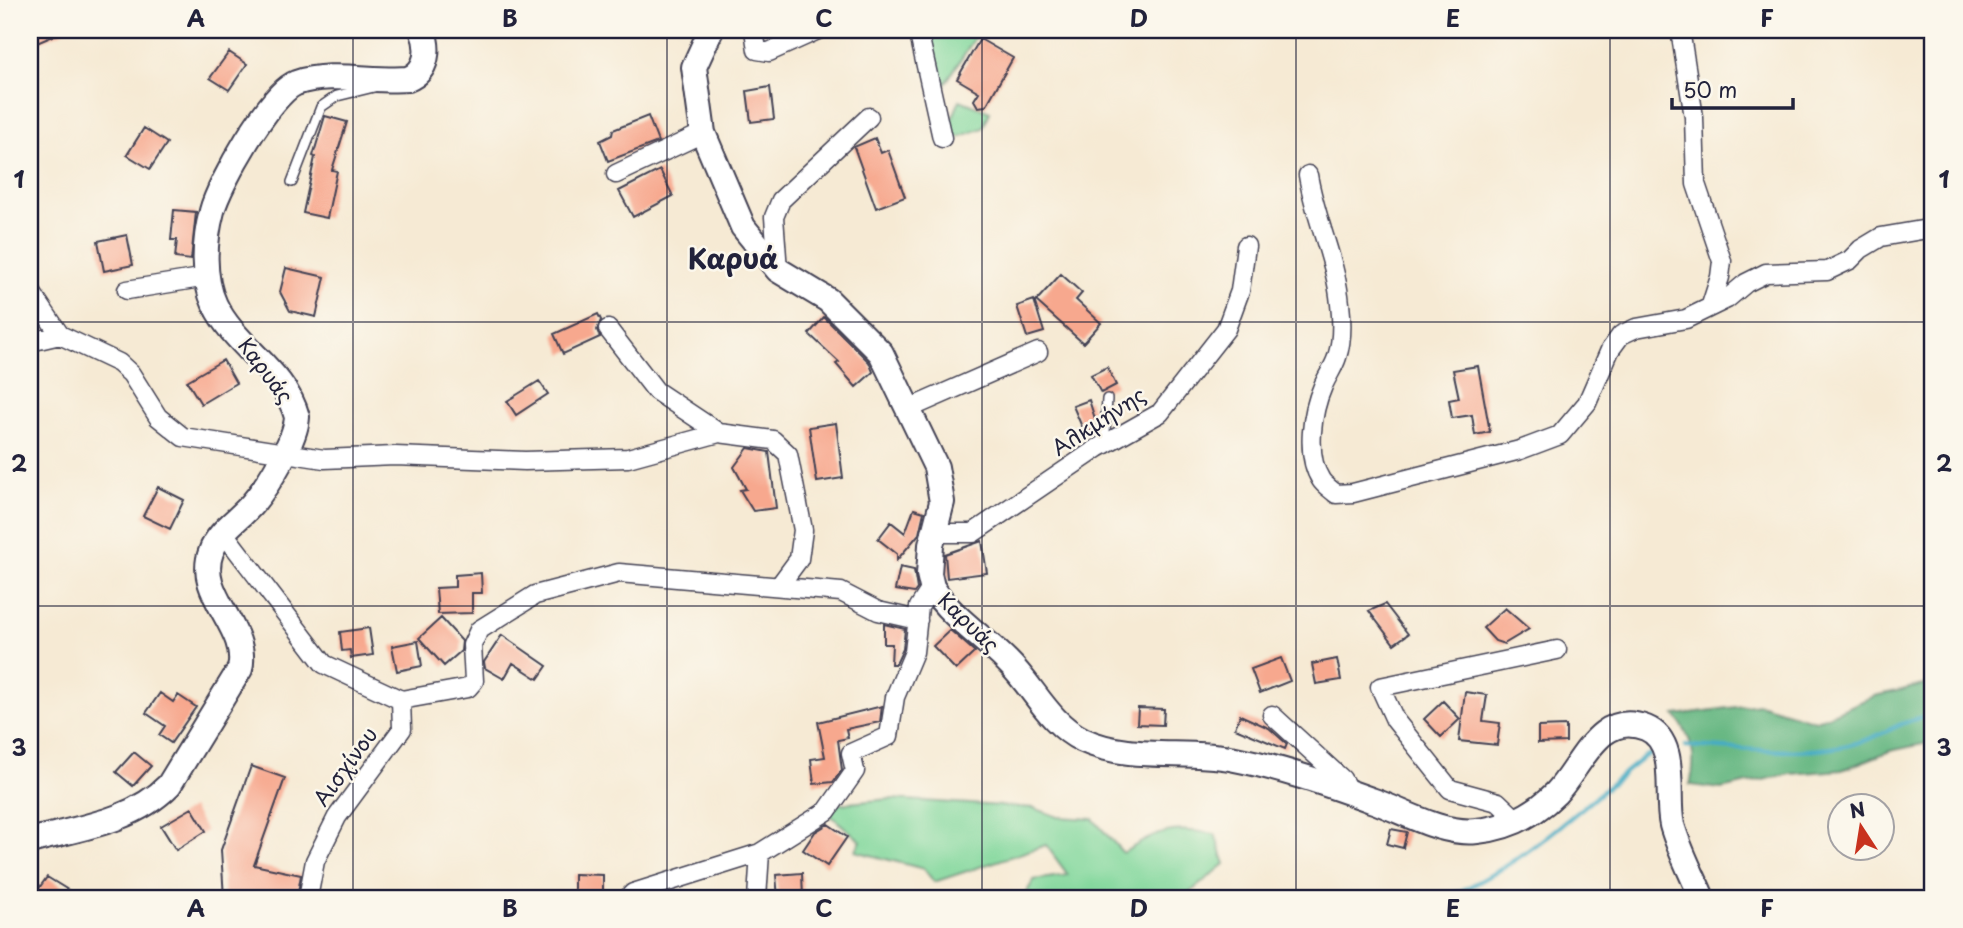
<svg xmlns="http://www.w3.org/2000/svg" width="1963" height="928" font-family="'Playpen Sans',sans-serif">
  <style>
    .green { fill: #81d79b; stroke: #527c6b; stroke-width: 2 }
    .forest { fill: #68b883; stroke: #456d5f; stroke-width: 2 }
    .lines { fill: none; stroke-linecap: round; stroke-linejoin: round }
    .stream { stroke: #45acc4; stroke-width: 4.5 }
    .building { fill: #f7a88e }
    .lane-casing { stroke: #424052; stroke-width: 12 }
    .street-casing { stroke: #424052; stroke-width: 21 }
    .secondary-casing { stroke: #424052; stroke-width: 28 }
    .lane { stroke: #fff; stroke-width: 9 }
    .street { stroke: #fff; stroke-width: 18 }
    .secondary { stroke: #fff; stroke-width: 24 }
    .grid { fill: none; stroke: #22223b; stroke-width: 2; stroke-opacity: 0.55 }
    .labels { text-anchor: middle; stroke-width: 5; stroke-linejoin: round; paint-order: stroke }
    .street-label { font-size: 21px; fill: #22223b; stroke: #fbf7ec }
    .district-label { font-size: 28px; font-weight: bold; fill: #22223b; stroke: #fbf7ec }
    .neatline { fill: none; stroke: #22223b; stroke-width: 2.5 }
    .grid-label { font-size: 23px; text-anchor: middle; font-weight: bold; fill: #22223b }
  </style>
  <rect width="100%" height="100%" fill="#fbf7ec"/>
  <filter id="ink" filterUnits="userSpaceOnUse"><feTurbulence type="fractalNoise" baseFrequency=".0143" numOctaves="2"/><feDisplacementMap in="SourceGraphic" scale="14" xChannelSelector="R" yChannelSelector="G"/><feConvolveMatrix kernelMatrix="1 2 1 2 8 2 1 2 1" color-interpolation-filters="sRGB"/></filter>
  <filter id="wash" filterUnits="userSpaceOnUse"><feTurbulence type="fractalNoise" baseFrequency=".00686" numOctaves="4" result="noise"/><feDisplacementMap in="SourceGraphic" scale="28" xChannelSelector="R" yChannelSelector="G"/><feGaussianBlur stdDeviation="1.57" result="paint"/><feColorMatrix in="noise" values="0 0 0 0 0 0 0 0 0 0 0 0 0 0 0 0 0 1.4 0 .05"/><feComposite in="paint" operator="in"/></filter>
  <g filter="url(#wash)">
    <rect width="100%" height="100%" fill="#f6ead4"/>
    <path class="green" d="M947,30H974L978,33L939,93L926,43Z
      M960,100L990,112L983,128L954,139L949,126Z
      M890,799L1034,808L1058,817L1093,819L1123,853C1162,829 1171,827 1215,834L1225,864L1183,898H1023L1034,880L1068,875L1046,845L934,882L924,869L855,851L861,841L830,815L838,804Z"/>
    <path class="forest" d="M1933,683V742L1890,751L1842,770L1790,774L1721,789L1690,785C1697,755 1693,740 1675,715L1759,704L1816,721L1874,696Z"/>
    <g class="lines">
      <path class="stream" d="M1686,746C1740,748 1813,758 1863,741C1888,733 1907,717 1933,716
        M1445,898C1520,868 1582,806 1644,757L1657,751"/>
    </g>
    <g id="blocks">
      <path class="building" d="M30,30H67L30,46Z
        M980,39L1013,58L986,106L978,107L974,100L979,92L957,79Z
        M229,52L247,64L229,90L210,78Z
        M770,87L774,119L751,122L747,91Z
        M325,116L347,122L332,170L337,171L327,218L303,213L315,157L313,156Z
        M648,116L658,142L608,161L600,141L612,135L613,130Z
        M144,128L167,143L150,169L127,155Z
        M875,138L881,153L888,150L905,197L876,208L854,147Z
        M660,170L673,196L633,217L619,191Z
        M174,210L196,212L191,260L175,258L177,240H171Z
        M127,235L133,265L104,271L98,241Z
        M286,268L325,277L316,317L290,311L280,292Z
        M1061,274L1082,293L1076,300L1101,323L1083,343L1036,301Z
        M1034,300L1044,332L1027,337L1017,306Z
        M598,314L601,320L597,330L600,337L563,354L554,334Z
        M824,317L869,362L873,372L856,387L836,364L839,362L809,334Z
        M223,360L236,383L201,404L187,381Z
        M1478,366L1490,432L1475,435L1472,415L1452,418L1449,400L1459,398L1453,370Z
        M1107,367L1116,385L1101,393L1091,375Z
        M539,381L548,394L516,415L507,401Z
        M1089,400L1098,428L1085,434L1073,406Z
        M836,423L843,478L817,482L809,427Z
        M748,448L769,452L776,508L753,511L740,490L746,489L734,467Z
        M158,487L184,500L170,529L143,516Z
        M914,509L924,512L919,534L897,560V554L878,539L891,522L905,533Z
        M982,541L987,573L947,578L945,554Z
        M900,567L914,570L917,589L914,593L895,590Z
        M481,573L482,593H472V613L438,614L436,588L455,587V575Z
        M1385,604L1408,634L1394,644L1369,611Z
        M1505,608L1529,629L1504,644L1495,641L1483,628Z
        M441,618L462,641L461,651L444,666L419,638Z
        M884,624L905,629L903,649L896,664H891L892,644H884Z
        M369,628L373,655L351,658L350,650L342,651L340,632Z
        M950,630L975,652L956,670L933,646Z
        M502,635L547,666L538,679L513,663L504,679L485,668L484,662Z
        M418,641L422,666L397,671L392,646Z
        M1281,658L1290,681L1260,693L1251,669Z
        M1337,659L1341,680L1316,684L1312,664Z
        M1465,692L1487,695L1483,721L1500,723L1497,745L1459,741Z
        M160,693L173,702L178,695L196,707L171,743L159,735L165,726L146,713Z
        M1443,701L1460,719L1441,737L1424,719Z
        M882,706L880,722L846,729L848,738L838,740L842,770L833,782L814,784L811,759L825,757L818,722Z
        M1138,708L1164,709L1163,725L1137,724Z
        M1240,715L1269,728L1287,744L1285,749L1235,728Z
        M1566,726V742L1538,743V727Z
        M134,752L151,766L133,786L116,772Z
        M251,766L285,778L254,865L301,875L297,898H224L221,850Z
        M192,808L206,831L176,850L161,826Z
        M828,824L847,837L827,866L803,850L815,832Z
        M1391,829L1407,832L1403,848L1387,844Z
        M802,873L803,898H778L776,875Z
        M574,874L603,875V898H574Z
        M47,877L68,890L62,898H32Z"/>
    </g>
  </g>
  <g filter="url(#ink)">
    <use href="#blocks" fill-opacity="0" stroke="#424052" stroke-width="2"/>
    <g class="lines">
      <defs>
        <path id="lane" d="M292,182L321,107L337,96L374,87
          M1100,444L1105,432L1107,399"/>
        <path id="street" d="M754,30L757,50L769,52L818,30
          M918,30L942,138
          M1680,30L1694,117L1696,184L1722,261L1720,277L1711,305
          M616,174L703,133
          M1308,175C1315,219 1336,260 1340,304C1342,321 1342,342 1337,357C1334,367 1327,376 1323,386C1312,411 1305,455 1321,480C1324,485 1332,490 1336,494L1353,493L1520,450L1560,435L1587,403L1610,350L1621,335L1636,328L1686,319L1727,299L1746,283L1766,273L1827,271L1850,260L1861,249L1881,237L1933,228
          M778,270L774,217L781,200L869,117
          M30,290L60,335
          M127,290L207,277
          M608,329L656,391L719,433
          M30,342L60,335L119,363L131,374L158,417L183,437L324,459L395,456L525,461L628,458L719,433L773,440L788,454L803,530L799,559L779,586
          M908,409L1038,352
          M223,532L324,664L401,700L402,729L337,817L315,861L308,898
          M934,533H973L1098,448L1160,413L1226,329L1240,291L1246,246
          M401,700L468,688L474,681L472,645L479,630L535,595L619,573L841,592L878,611L918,620
          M1272,715L1342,779L1350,793
          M1518,821L1498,802L1450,789L1395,720L1380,687L1557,650
          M628,898L633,893L760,853L827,811L855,771L851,753L889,736L895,697L914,652L919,607L932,587
          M757,898L760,853"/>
        <path id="secondary" d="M711,30L694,67L703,133L743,227L778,270L828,300L881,353L936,467L942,502L931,545L929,574L932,587C950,616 983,637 1007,661C1034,687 1048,723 1083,740C1130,762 1186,749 1235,759C1281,768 1327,784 1371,800C1404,811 1441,835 1477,831C1507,828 1534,815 1556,793C1581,767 1599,709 1646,728C1680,742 1665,797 1672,825C1679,850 1692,874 1702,898
          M30,841C78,828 133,822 169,785L240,669C250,628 195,594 211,552C218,531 239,520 253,503C268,485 296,440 297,417C285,371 235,347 215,305C202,277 204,241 212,211C219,184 270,93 296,83C331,71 372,82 408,79C428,71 430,48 422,30"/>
      </defs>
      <use href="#lane" class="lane-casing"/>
      <use href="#street" class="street-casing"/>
      <use href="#secondary" class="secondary-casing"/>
      <use href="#lane" class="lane"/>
      <use href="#street" class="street"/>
      <use href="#secondary" class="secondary"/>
    </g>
  </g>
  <path class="grid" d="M353,30V898M667,30V898M982,30V898M1296,30V898M1610,30V898M30,322H1933M30,606H1933"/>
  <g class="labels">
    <g class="street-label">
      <text transform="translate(265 371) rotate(53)" y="7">Καρυάς</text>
      <text transform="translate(1099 422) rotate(-33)" y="7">Αλκμήνης</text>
      <text transform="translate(968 623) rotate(44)" y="7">Καρυάς</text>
      <text transform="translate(346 767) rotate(-54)" y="7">Αισχίνου</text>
    </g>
    <g class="district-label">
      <text x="733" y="269">Καρυά</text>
    </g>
  </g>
  <rect width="1963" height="928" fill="none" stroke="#fbf7ec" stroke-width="77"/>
  <g transform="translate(1861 827) rotate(348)"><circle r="33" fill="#fbf7ec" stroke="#a4a2a5" stroke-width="2"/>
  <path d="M0-5L12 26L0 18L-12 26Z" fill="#c8321e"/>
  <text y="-10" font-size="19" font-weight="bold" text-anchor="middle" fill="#22223b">N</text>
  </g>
  <path d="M1672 98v10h121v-10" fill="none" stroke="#22223b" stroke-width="3.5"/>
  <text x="1683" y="98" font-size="21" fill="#22223b" stroke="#fbf7ec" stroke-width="5" paint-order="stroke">50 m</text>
  <rect x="38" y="38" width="1886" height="852" class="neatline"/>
  <g class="grid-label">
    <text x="196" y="27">A</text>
    <text x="510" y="27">B</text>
    <text x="824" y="27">C</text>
    <text x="1139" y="27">D</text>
    <text x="1453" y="27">E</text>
    <text x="1767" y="27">F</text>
    <text x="19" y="188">1</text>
    <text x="1944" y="188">1</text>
    <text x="19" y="472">2</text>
    <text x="1944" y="472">2</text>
    <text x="19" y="756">3</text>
    <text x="1944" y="756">3</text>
    <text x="196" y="917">A</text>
    <text x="510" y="917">B</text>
    <text x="824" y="917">C</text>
    <text x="1139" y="917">D</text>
    <text x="1453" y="917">E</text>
    <text x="1767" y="917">F</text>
  </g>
</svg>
